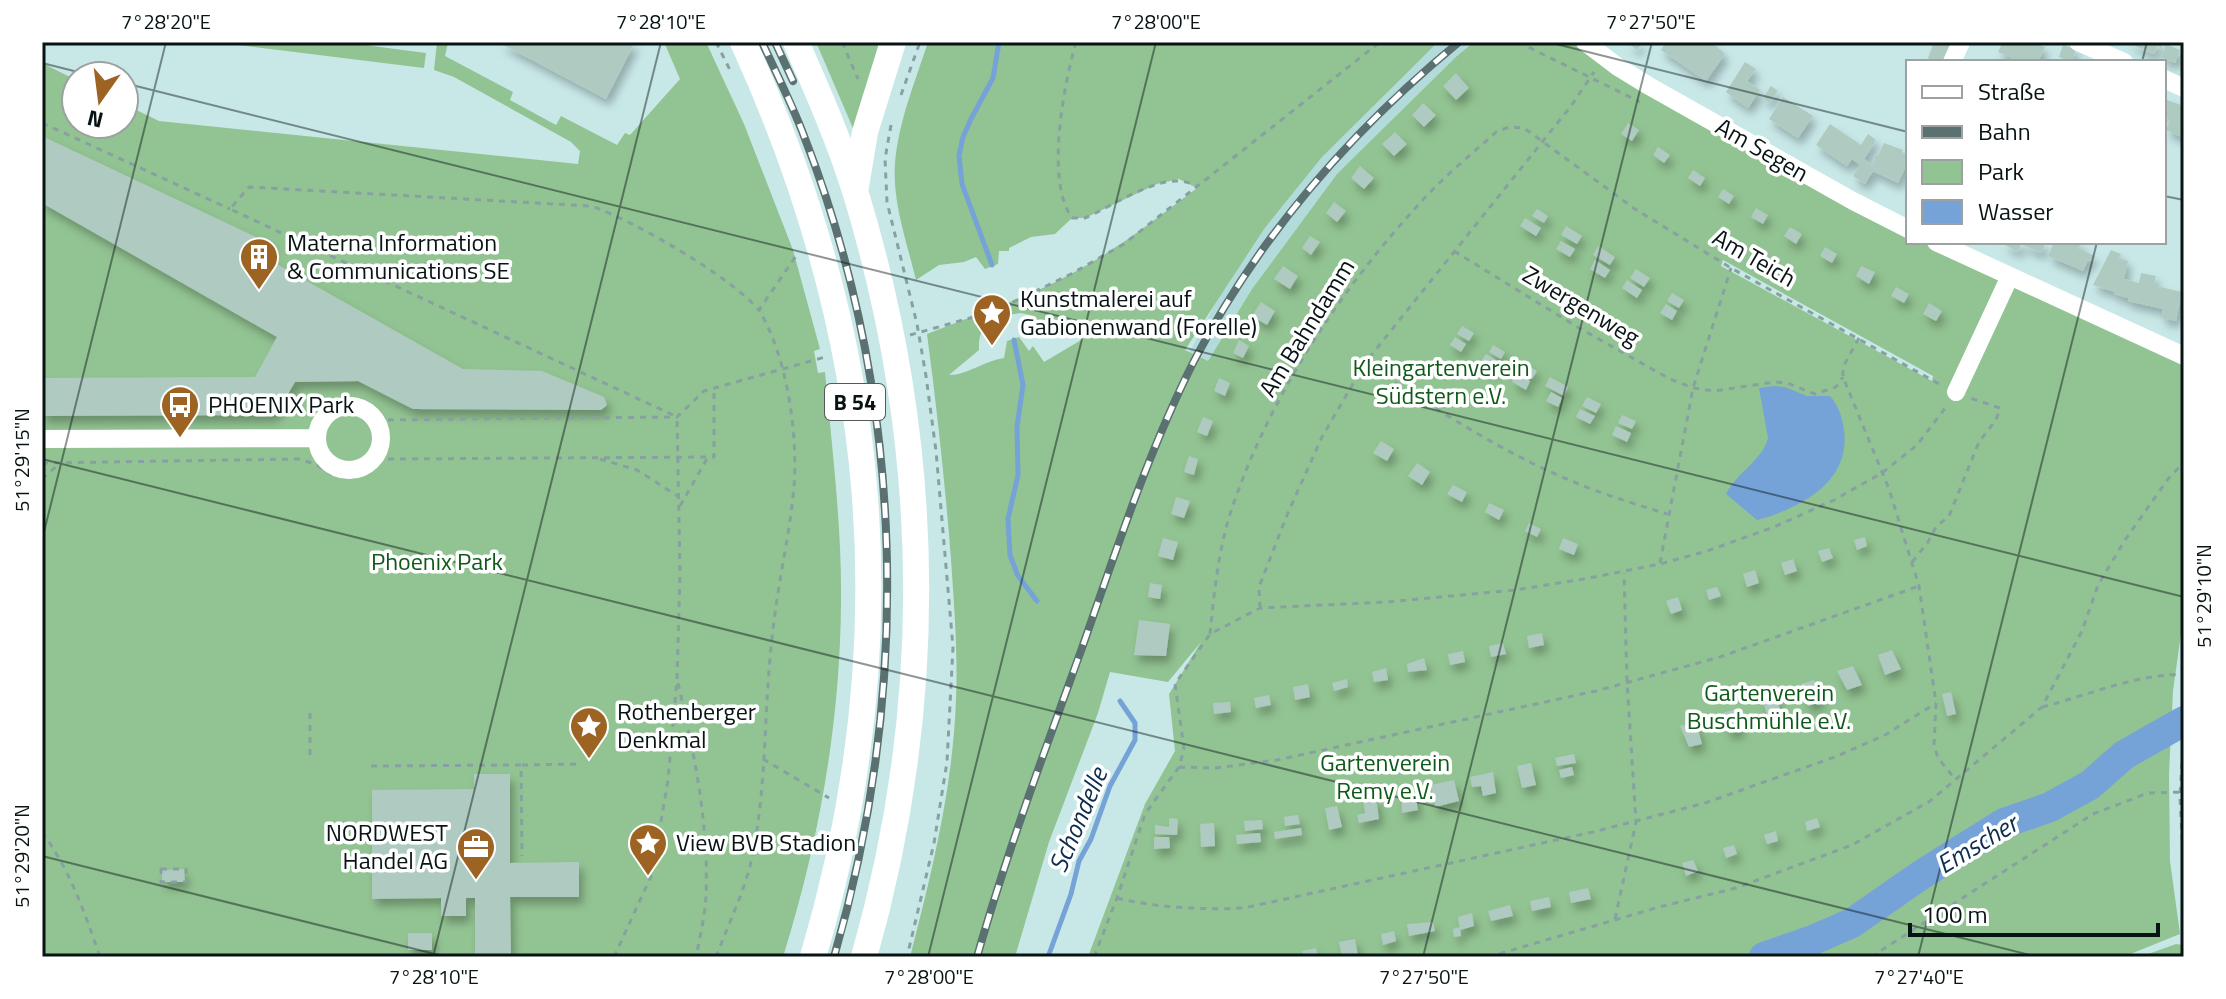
<svg xmlns="http://www.w3.org/2000/svg" width="2226" height="999" font-family="'Titillium Web',sans-serif">
  <style>
    .built { fill: #b3dbdc }
    .green { fill: #92c392; fill-rule: evenodd }
    .water { fill: #76a3d7 }
    .lines { fill: none; stroke-linecap: round; stroke-linejoin: round }
    .stream { stroke: #76a3d7; stroke-width: 5 }
    .river { stroke: #76a3d7; stroke-width: 30 }
    .building { fill: #afcbc1; filter: url(#shadow) }
    .path { stroke: #87a1a1; stroke-width: 3; stroke-dasharray: 6 6; stroke-linecap: butt }
    .minor { stroke: #fff; stroke-width: 18 }
    .highway { stroke: #fff; stroke-width: 26 }
    .rail-casing { stroke: #5b7070; stroke-width: 8 }
    .rail { stroke: #fff; stroke-width: 5; stroke-dasharray: 15; stroke-linecap: butt }
    .ticks { fill: none; stroke: #081414; stroke-width: 2; stroke-opacity: 0.45 }
    .labels { text-anchor: middle; stroke-width: 7; stroke-linejoin: round; paint-order: stroke }
    .shield { fill: #fff; stroke: #525a5a; stroke-width: 2 }
    .shield-label { font-size: 22px; font-weight: bold; fill: #081414 }
    .street-label { font-size: 24px; fill: #081414; stroke: #fff }
    .poi-label { font-size: 24px; fill: #081414; stroke: #fff; text-anchor: start }
    .park-label { font-size: 24px; fill: #0e5a19; stroke: #fff }
    .water-label { font-size: 26px; font-style: italic; fill: #0c2c4e; stroke: #fff }
    .neatline { fill: none; stroke: #081414; stroke-width: 3 }
    .ticks-label { font-size: 20px; text-anchor: middle; fill: #081414 }
  </style>
  <defs>
    <filter id="shadow"><feDropShadow dx="4" dy="7" stdDeviation="4" flood-color="#0004"/></filter>
  </defs>
  <rect width="100%" height="100%" fill="#c8e8e8"/>
  <path class="built" d="M1438,42H1474L1337,174L1252,289L1208,361L961,957L1178,374L1223,289L1264,228L1296,186L1346,130Z"/>
  <path class="green" d="M214,42H342L426,53L424,68Z
    M437,42L448,43L445,56L513,92L510,100L556,125L561,116L617,145L625,133L630,135L680,79L664,42H706L744,124L793,250L820,349L814,351L818,373L825,372C832,449 842,526 841,603C840,725 819,841 783,957H42V63L76,80V124H124V104L159,121L578,164L580,151L571,142L454,77L434,70Z
    M816,42H887L855,133Z
    M928,42H1438L1322,157L1264,229L1185,350L1208,361L1252,289L1337,174L1457,56L1474,42H1575L1614,71L1908,236V242H1921L2184,365V612L2173,691L2169,774L2170,861L2180,934L2123,957H1088L1145,804L1175,751L1169,694L1201,642L1168,682L1110,672L1098,713L1049,842L1015,957H910C932,872 953,787 956,699C958,652 954,606 951,559C945,483 937,409 927,334C974,315 1024,299 1069,275C1115,251 1156,219 1197,188L1179,179L1157,184L1085,218H1072L1055,234L1031,237L1009,248V251H999L998,264L985,269L976,257L964,262L939,265L916,280C907,243 892,201 895,163C899,120 915,82 928,42ZM1723,260L1933,376L1932,381L1721,266ZM1021,313L1034,316L1047,332L1093,333L1044,362L1033,346L1029,351L1019,337L1007,341L1004,358C984,361 967,375 949,375L979,350C977,322 997,316 1021,313Z
    M2176,944L2183,945L2184,957H2140Z"/>
  <path class="water" d="M1773,386L1785,387L1807,396H1830C1839,406 1842,417 1844,430C1851,483 1800,508 1757,520L1726,494C1736,473 1762,461 1768,438L1759,388Z"/>
  <g class="lines">
    <path class="stream" d="M992,265L962,184L959,156L963,137L971,119L993,78L999,42
      M1014,340L1023,385L1017,427L1018,475L1008,519L1010,555L1018,576L1037,601
      M1048,957L1071,894L1079,861L1091,839L1110,786L1135,740V723L1120,701"/>
    <path class="river" d="M1764,957L1813,940L1852,923L1921,875L2004,823L2050,807L2090,785L2124,755L2184,721"/>
  </g>
  <path class="building" d="M498,42H635L606,99Z
    M1627,42H1643L1637,50Z
    M1666,42H1694L1698,45L1700,42H1711L1725,54L1706,81L1661,50Z
    M1934,42H1953L1946,62H1934L1928,58Z
    M2003,42H2032L2045,47L2038,62H2010L2012,58L1998,52Z
    M2126,42H2164L2161,48L2157,46L2154,54Z
    M2166,44L2180,50L2175,63L2161,57Z
    M2063,45L2076,49L2072,62L2059,57Z
    M1745,62L1756,69L1747,81L1760,90L1748,108L1726,92Z
    M1456,73L1469,88L1456,100L1443,86Z
    M1771,86L1778,91L1769,103L1763,98Z
    M1783,97L1813,116L1798,138L1769,119Z
    M2164,99L2184,106V138L2166,130L2171,118L2164,116Z
    M1423,103L1436,115L1424,127L1412,115Z
    M1628,123L1639,130L1632,141L1621,134Z
    M1830,124L1861,145L1868,134L1876,140L1864,159L1873,165L1876,154L1878,156L1884,143L1903,150L1902,152L1908,155V162L1898,183L1873,171L1865,184L1853,176L1860,165L1852,159L1847,166L1816,145Z
    M1395,132L1407,144L1394,156L1382,144Z
    M42,136L273,245L266,258L463,369L542,371L604,397L607,405L601,410L413,409L358,381L295,382L278,411L271,415L42,416V378L255,377L277,337L42,203Z
    M1658,147L1670,155L1664,163L1653,155Z
    M1360,166L1374,178L1364,189L1351,178Z
    M1693,170L1705,178L1700,186L1688,178Z
    M1723,189L1734,196L1729,204L1718,197Z
    M1334,202L1346,211L1337,222L1326,213Z
    M1756,208L1768,215L1763,224L1751,217Z
    M1537,209L1548,216L1544,223L1532,216Z
    M1525,218L1541,228L1536,236L1520,226Z
    M1566,226L1582,236L1577,244L1561,235Z
    M1790,227L1802,234L1796,244L1784,236Z
    M1310,236L1320,242L1311,255L1302,248Z
    M1561,241L1575,249L1570,257L1556,249Z
    M2000,242H2046L2041,253L2021,244L2018,252Z
    M2054,242L2069,244L2070,242H2084L2078,248L2095,256L2092,261L2088,260L2083,271L2048,256Z
    M1598,246L1615,257L1610,265L1593,255Z
    M1825,247L1837,254L1832,263L1820,256Z
    M2111,250L2121,254L2119,258L2128,261L2124,279L2139,283L2141,273L2156,276L2154,284L2156,286L2182,292L2176,321L2162,318L2163,309L2128,301V298L2114,294L2115,292L2093,285Z
    M1595,260L1610,270L1605,278L1590,269Z
    M1283,266L1298,276L1290,289L1274,279Z
    M1861,266L1875,272L1869,284L1856,276Z
    M1636,269L1650,278L1644,287L1630,278Z
    M1627,280L1642,290L1637,298L1622,288Z
    M1896,287L1909,294L1904,303L1891,296Z
    M1672,293L1684,300L1679,308L1667,301Z
    M1261,302L1275,311L1267,325L1252,316Z
    M1929,303L1942,311L1936,321L1923,314Z
    M1666,304L1677,311L1672,320L1660,313Z
    M1462,326L1474,333L1469,341L1457,334Z
    M1455,337L1466,344L1461,352L1450,345Z
    M1239,340L1249,346L1243,358L1233,353Z
    M1493,345L1505,352L1501,359L1489,352Z
    M1486,354L1499,362L1493,372L1479,364Z
    M1519,360L1537,371L1532,379L1514,368Z
    M1517,374L1530,381L1526,390L1512,382Z
    M1550,377L1568,387L1564,396L1545,386Z
    M1219,378L1230,383L1225,396L1214,391Z
    M1551,392L1562,398L1558,407L1546,401Z
    M1587,397L1601,404L1596,413L1582,406Z
    M1580,409L1595,416L1590,424L1576,417Z
    M1622,415L1636,421L1632,429L1618,423Z
    M1203,417L1213,421L1207,436L1197,432Z
    M1616,426L1631,433L1627,442L1612,435Z
    M1381,441L1394,449L1387,461L1373,453Z
    M1189,456L1198,459L1194,475L1184,472Z
    M1417,463L1430,472L1422,485L1408,476Z
    M1453,485L1467,492L1462,502L1447,494Z
    M1176,497L1190,501L1184,518L1171,514Z
    M1489,503L1504,510L1499,520L1485,512Z
    M1529,523L1541,529L1537,537L1525,531Z
    M1865,537L1867,546L1857,550L1854,540Z
    M1163,538L1178,542L1173,560L1158,556Z
    M1563,538L1578,544L1574,555L1559,549Z
    M1829,548L1833,558L1822,562L1818,551Z
    M1793,559L1797,571L1785,575L1781,563Z
    M1755,570L1759,583L1747,587L1743,574Z
    M1150,583L1162,585L1160,599L1148,597Z
    M1717,587L1721,596L1709,600L1706,590Z
    M1678,597L1682,610L1671,614L1666,601Z
    M1139,620L1170,624L1166,656L1134,655Z
    M1542,633L1544,645L1529,648L1527,636Z
    M1503,643L1506,654L1491,657L1489,646Z
    M1892,650L1901,669L1885,675L1878,655Z
    M1463,651L1465,662L1450,665L1448,654Z
    M1424,658L1427,670L1408,672L1407,664Z
    M1853,666L1862,685L1847,690L1837,671Z
    M1386,668L1388,680L1374,682L1372,672Z
    M1347,679L1348,687L1334,691L1332,683Z
    M1814,680L1821,702L1808,706L1801,684Z
    M1308,684L1310,697L1295,700L1293,687Z
    M1951,692L1956,714L1947,716L1942,694Z
    M1269,695L1271,705L1256,708L1254,698Z
    M1776,695L1782,717L1769,721L1762,699Z
    M1230,702L1231,712L1214,714L1213,703Z
    M1736,709L1741,730L1729,733L1723,713Z
    M1696,722L1702,744L1689,747L1680,726Z
    M1574,754L1576,763L1557,766L1555,758Z
    M1531,763L1536,785L1522,788L1517,766Z
    M1572,767L1574,775L1561,778L1559,770Z
    M1493,772L1496,793L1483,796L1481,786L1472,787L1470,777Z
    M474,774H510V863L579,862V897H510L511,957H475V898H466V916H441V898L372,899V790L474,789Z
    M1454,780L1459,801L1435,807L1431,785Z
    M1414,789L1418,810L1402,813L1401,791Z
    M1376,798L1379,819L1359,823L1357,815L1365,813L1363,800Z
    M1337,806L1342,827L1329,830L1325,808Z
    M1298,815L1300,824L1285,826L1284,817Z
    M1169,818L1178,819L1177,835L1155,834V825L1169,827Z
    M1817,818L1820,827L1807,831L1805,822Z
    M1262,820L1263,829L1245,831L1244,821Z
    M1214,823L1215,846L1201,847L1200,824Z
    M1301,828L1302,835L1275,839L1274,832Z
    M1776,831L1778,841L1767,844L1764,835Z
    M1260,833L1261,842L1237,844L1236,835Z
    M1154,837H1169L1170,848L1154,849Z
    M1734,845L1737,854L1726,858L1723,848Z
    M1693,860L1698,871L1686,876L1682,863Z
    M184,869L185,882H162V870Z
    M1588,888L1591,899L1571,903L1569,892Z
    M1549,897L1551,907L1532,911L1530,901Z
    M1510,905L1513,916L1491,921L1488,911Z
    M1472,913L1474,926L1460,930L1458,917Z
    M1433,922L1435,931L1409,936L1407,924Z
    M1460,927L1461,936L1454,937L1453,929Z
    M1394,931L1396,941L1383,945L1381,934Z
    M408,933H432V950H408Z
    M1355,939L1358,956L1342,957L1339,942Z
    M1316,948L1318,957H1304L1302,951Z"/>
  <g class="lines">
    <path class="path" d="M716,42L732,74
      M842,42L858,79
      M1076,42C1064,85 1045,180 1072,218H1085C1114,206 1168,166 1197,187
      M1518,42L1640,102
      M901,95L920,42
      M42,123L230,209
      M891,125L885,159L887,202L917,324L926,376L936,451L953,647L947,762L934,843L907,957
      M1454,251L1579,328L1670,379L1693,388L1714,391L1775,382L1787,383L1815,394L1836,387L1843,377
      M910,335L970,318L1009,304L1071,274L1124,244L1380,42
      M1859,338L1843,367V377L1889,489L1919,586L1936,703L1934,745L1938,758L1955,779
      M1365,363C1432,406 1500,452 1574,482C1604,495 1636,504 1667,514
      M673,415L230,209L249,187L591,206C633,220 731,277 759,310
      M376,420L677,417L704,391L825,357
      M388,459L714,457V388
      M600,459L637,470L679,497
      M42,463L300,459L317,465L337,478
      M42,479L60,463
      M680,506L708,457
      M1912,562L1928,542L1936,527L1949,516L1979,442L1996,420L2000,408L1970,398
      M1660,563L1693,388L1731,268
      M1260,608L1259,587L1287,515L1322,437L1365,363L1571,106L1594,72
      M1210,634C1214,594 1218,553 1230,514C1268,399 1339,291 1420,203C1443,177 1471,155 1496,132L1509,127L1524,128L1635,209L1731,268L1941,385
      M678,683C694,753 709,823 706,896C705,916 700,937 696,957
      M2042,707C2092,694 2130,676 2183,674
      M2184,727L2180,798L2184,875
      M310,755V713
      M763,759L829,798
      M522,765L578,764
      M371,766L521,765L522,856
      M1179,767L1215,768L1277,760L1596,691L1720,657L1919,586
      M42,832C71,872 84,911 100,957
      M161,869H186L187,882H161Z
      M1117,898C1158,908 1203,910 1244,908L1593,832L1705,803L1835,757L1885,735L1936,703
      M1615,919L1636,822L1627,682L1624,573
      M614,957L652,874L668,780L677,679L680,573L677,417
      M716,957C727,927 742,897 750,866C768,791 763,707 773,630C778,582 790,534 794,486C798,433 787,356 759,310L798,253
      M1094,957L1117,898L1145,814L1179,767L1184,749L1175,684L1210,634L1260,608L1387,602L1515,590L1584,579L1660,564L1707,551L1774,527L1834,500L1882,473L1917,445L1946,407
      M1488,957L1659,907L1736,888L1852,845L1930,801L2042,707L2082,631L2098,585L2125,540L2168,479L2184,462
      M1871,957L2093,814L2148,793L2184,792"/>
    <path class="minor" d="M1585,42L1618,67L1649,86L1853,201L1908,229
      M2078,42L2124,62
      M1952,62L1961,42
      M2164,79L2184,88
      M1936,242L2184,356
      M1956,392L2010,276
      M317 438a32 32 0 1 1 64 0a32 32 0 1 1-64 0Z
      M42,439L317,438"/>
    <path class="highway" d="M743,42C880,341 907,640 813,957
      M796,42C818,92 840,142 856,194C933,448 937,701 864,957
      M856,186L865,132L893,42"/>
    <defs>
      <path id="rail" d="M762,42C776,73 792,104 804,136C906,398 912,688 834,957
        M775,42L793,81
        M977,957C1007,852 1045,750 1082,648C1116,551 1148,452 1194,361C1259,236 1351,131 1459,42"/>
    </defs>
    <use href="#rail" class="rail-casing"/>
    <use href="#rail" class="rail"/>
  </g>
  <path class="ticks" d="M1548,42L1908,132M2142,62L2147,42M42,63L94,76M124,83L2184,597M2164,196L2184,200M42,459L2038,957M42,540L166,42M42,856L447,957M433,957L661,42M928,957L1156,42M1423,957L1652,42M1918,957L2097,242"/>
  <defs>
    <symbol id="building-pin" viewBox="-11 -11 22 30"><path d="M0 17L-7.5 6A9.5 9.5 0 1 1 7.5 6Z" fill="#9d6323" stroke="#fff"/><path d="M-4-6H4V6H1V3H-1V6H-4ZM-2.5-4.3h1.7v1.8h-1.7ZM.8-4.3h1.7v1.8H.8ZM-2.5-1h1.7V.8h-1.7ZM.8-1h1.7V.8H.8Z" fill="#fff"/></symbol>
    <symbol id="sight-pin" viewBox="-11 -11 22 30"><path d="M0 17L-7.5 6A9.5 9.5 0 1 1 7.5 6Z" fill="#9d6323" stroke="#fff"/><path d="M0-6L1.8-2.2L6-1.7L2.9 1.2L3.7 5.4L0 3.3L-3.7 5.4L-2.9 1.2L-6-1.7L-1.8-2.2Z" fill="#fff"/></symbol>
    <symbol id="bus-pin" viewBox="-11 -11 22 30"><path d="M0 17L-7.5 6A9.5 9.5 0 1 1 7.5 6Z" fill="#9d6323" stroke="#fff"/><path d="M-5-6H5V4H4V6H2V4H-2V6H-4V4H-5ZM-3.5-4V0h7V-4ZM-3.5 1.2v1.5H-2V1.2ZM2 1.2v1.5H3.5V1.2Z" fill="#fff"/></symbol>
    <symbol id="office-pin" viewBox="-11 -11 22 30"><path d="M0 17L-7.5 6A9.5 9.5 0 1 1 7.5 6Z" fill="#9d6323" stroke="#fff"/><path d="M-6-3h4V-5.5h4V-3h4V5H-6ZM-1-4.5V-3h2v-1.5ZM-6 0V1H6V0Z" fill="#fff"/></symbol>
  </defs>
  <g fill-rule="evenodd">
    <use href="#building-pin" x="237" y="235" width="44" height="60"/>
    <use href="#sight-pin" x="970" y="291" width="44" height="60"/>
    <use href="#bus-pin" x="158" y="383" width="44" height="60"/>
    <use href="#sight-pin" x="567" y="704" width="44" height="60"/>
    <use href="#sight-pin" x="626" y="821" width="44" height="60"/>
    <use href="#office-pin" x="454" y="825" width="44" height="60"/>
  </g>
  <g class="labels">
    <rect class="shield" x="825" y="384" width="60" height="36" rx="6"/>
    <g class="shield-label">
      <text x="855" y="410">B 54</text>
    </g>
    <g class="street-label">
      <text transform="translate(1762 150) rotate(30)" y="8">Am Segen</text>
      <text transform="translate(1754 258) rotate(30)" y="8">Am Teich</text>
      <text transform="translate(1581 306) rotate(31)" y="8">Zwergenweg</text>
      <text transform="translate(1307 328) rotate(-58)" y="8">Am Bahndamm</text>
    </g>
    <g class="poi-label">
      <text x="287" y="251">Materna Information<tspan x="287" dy="28">&amp; Communications SE</tspan></text>
      <text x="1020" y="307">Kunstmalerei auf<tspan x="1020" dy="28">Gabionenwand (Forelle)</tspan></text>
      <text x="208" y="413">PHOENIX Park</text>
      <text x="617" y="720">Rothenberger<tspan x="617" dy="28">Denkmal</tspan></text>
      <text x="448" y="841" text-anchor="end">NORDWEST<tspan x="448" dy="28">Handel AG</tspan></text>
      <text x="676" y="851">View BVB Stadion</text>
    </g>
    <g class="park-label">
      <text x="1441" y="376">Kleingartenverein<tspan x="1441" dy="28">Südstern e.V.</tspan></text>
      <text x="437" y="570">Phoenix Park</text>
      <text x="1769" y="701">Gartenverein<tspan x="1769" dy="28">Buschmühle e.V.</tspan></text>
      <text x="1385" y="771">Gartenverein<tspan x="1385" dy="28">Remy e.V.</tspan></text>
    </g>
    <g class="water-label">
      <text transform="translate(1078 820) rotate(-67)" y="9">Schondelle</text>
      <text transform="translate(1977 844) rotate(-31)" y="9">Emscher</text>
    </g>
  </g>
  <rect width="2226" height="999" fill="none" stroke="#ffffff" stroke-width="88"/>
  <rect x="1906" y="60" width="260" height="184" fill="#ffffff" stroke="#9ca1a1" stroke-width="2"/>
  <rect x="1922" y="86" width="40" height="12" fill="#ffffff" stroke="#9ca1a1" stroke-width="2"/>
  <text x="1978" y="100" font-size="24" fill="#081414">Straße</text>
  <rect x="1922" y="126" width="40" height="12" fill="#5b7070" stroke="#9ca1a1" stroke-width="2"/>
  <text x="1978" y="140" font-size="24" fill="#081414">Bahn</text>
  <rect x="1922" y="160" width="40" height="24" fill="#92c392" stroke="#9ca1a1" stroke-width="2"/>
  <text x="1978" y="180" font-size="24" fill="#081414">Park</text>
  <rect x="1922" y="200" width="40" height="24" fill="#76a3d7" stroke="#9ca1a1" stroke-width="2"/>
  <text x="1978" y="220" font-size="24" fill="#081414">Wasser</text>
  <g transform="translate(100 100) rotate(194)"><circle r="38" fill="#ffffff" stroke="#9ca1a1" stroke-width="2"/>
  <path d="M0-6L14 30L0 20L-14 30Z" fill="#9d6323"/>
  <text y="-12" font-size="22" font-weight="bold" text-anchor="middle" fill="#081414">N</text>
  </g>
  <path d="M1910 923v12h248v-12" fill="none" stroke="#081414" stroke-width="4"/>
  <text x="1922" y="923" font-size="24" fill="#081414" stroke="#ffffff" stroke-width="6" paint-order="stroke">100 m</text>
  <rect x="44" y="44" width="2138" height="911" class="neatline"/>
  <g class="ticks-label">
    <text x="166" y="29">7°28'20"E</text>
    <text x="661" y="29">7°28'10"E</text>
    <text x="1156" y="29">7°28'00"E</text>
    <text x="1651" y="29">7°27'50"E</text>
    <text transform="translate(22 460) rotate(-90)" y="7">51°29'15"N</text>
    <text transform="translate(2204 596) rotate(-90)" y="7">51°29'10"N</text>
    <text transform="translate(22 856) rotate(-90)" y="7">51°29'20"N</text>
    <text x="434" y="984">7°28'10"E</text>
    <text x="929" y="984">7°28'00"E</text>
    <text x="1424" y="984">7°27'50"E</text>
    <text x="1919" y="984">7°27'40"E</text>
  </g>
</svg>
